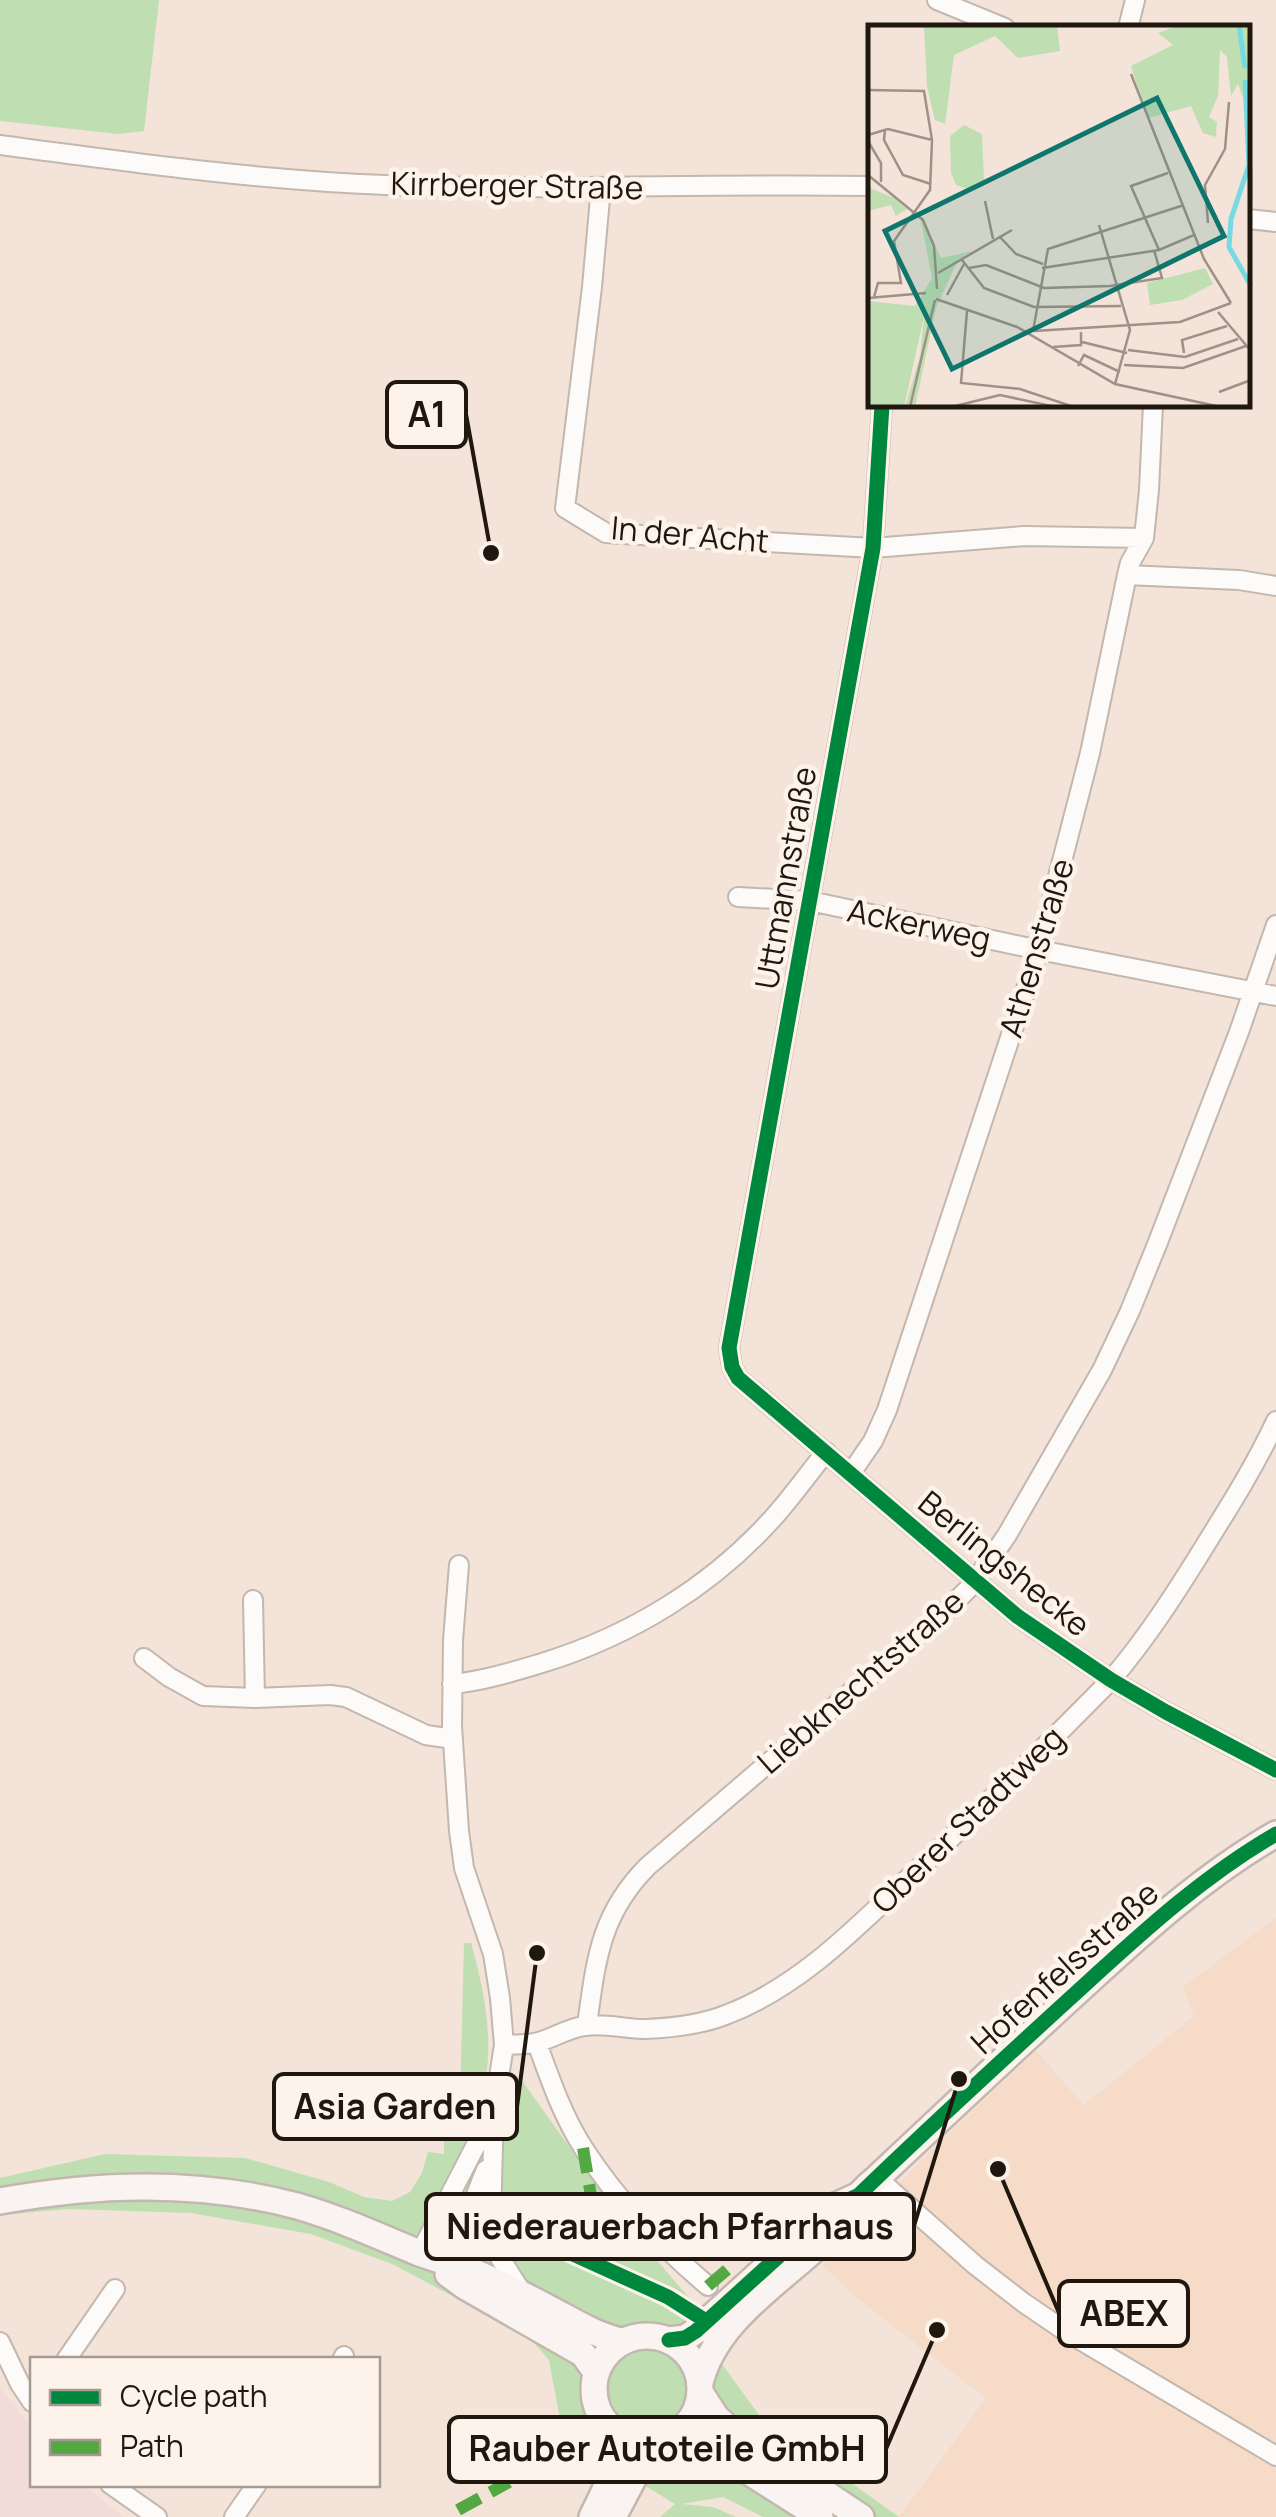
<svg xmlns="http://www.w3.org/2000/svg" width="1276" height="2517" font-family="Manrope,sans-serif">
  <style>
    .built { fill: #f5dbc8 }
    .education { fill: #f2dcda }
    .green { fill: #bfdfb3 }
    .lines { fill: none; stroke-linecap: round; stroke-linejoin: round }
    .minor-casing { stroke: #c3b7ae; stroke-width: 22 }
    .secondary-casing { stroke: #c3b7ae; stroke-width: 30 }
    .minor { stroke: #fdfbf9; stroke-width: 18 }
    .secondary { stroke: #f9f3f2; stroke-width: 25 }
    .quiet { stroke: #52a941; stroke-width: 12; stroke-dasharray: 25 12; stroke-linecap: butt }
    .cycleway-casing { stroke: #fef3eb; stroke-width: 21 }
    .cycleway { stroke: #00873e; stroke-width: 15 }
    .labels { text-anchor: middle; stroke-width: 9; stroke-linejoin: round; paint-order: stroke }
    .street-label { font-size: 32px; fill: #20170f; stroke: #fef3eb }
    .inset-river { fill: none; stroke: #75dae2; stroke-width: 5 }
    .inset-road { fill: none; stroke: #9f9188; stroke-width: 2.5 }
    .view { fill: #0f766e; fill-opacity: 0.15; stroke: #0f766e; stroke-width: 5 }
    .inset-edge { fill: none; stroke: #20170f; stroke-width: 5 }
    .leader { fill: none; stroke: #20170f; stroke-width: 4 }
    .callout-dot { fill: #20170f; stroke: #fef3eb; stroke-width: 4 }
    .callout { fill: #fef3eb; stroke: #20170f; stroke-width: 4 }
    .callout-label { font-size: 35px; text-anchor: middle; font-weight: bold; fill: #20170f }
  </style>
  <rect width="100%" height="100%" fill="#f3e3d8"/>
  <path class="built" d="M1276,1918V2517H899L986,2398L858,2299L822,2265L921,2160L1036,2051L1084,2105L1194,2016L1183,1987Z"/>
  <path class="education" d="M0,2388L32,2428V2484L83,2485L123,2517H0Z"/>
  <path class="green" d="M0,0H159L144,131L118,134L0,121Z
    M464,1943H471C483,1986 493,2032 486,2076L523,2082L617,2214L691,2300L684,2312L762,2419L899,2517H763L723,2497L682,2504L713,2507L736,2517H660L675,2504L563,2436L549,2360L528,2336L392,2264L311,2234L191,2213L69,2209L0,2215V2178L105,2154L245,2158L329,2182L364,2197L392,2201L410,2192L422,2173L428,2152L444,2154V2139H459Z"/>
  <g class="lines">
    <defs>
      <path id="minor" d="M937,0L1005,28
        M1128,28L1135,0
        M0,145C128,162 256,180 385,185C547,191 709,183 871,186
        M601,187L592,287L565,508L606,533L873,548L1024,536L1144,538
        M1248,219L1276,222
        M882,405L873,548L729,1348L732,1367L738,1378L1017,1616L1111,1680L1166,1712L1276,1770
        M1127,575L1239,580L1276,586
        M738,897L810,901L1039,950L1276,996
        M851,1473L873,1441L887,1410L1039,950L1090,753L1127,575L1130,563L1144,538L1149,490L1153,405
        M459,1565L453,1640L452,1726L459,1831L464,1868L493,1954L500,1998L504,2045L494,2109L491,2220L500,2258L523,2294
        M253,1600L255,1698
        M144,1658L169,1677L203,1696L255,1698L330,1695L346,1697L426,1735L453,1739
        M452,1684C483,1681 512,1672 542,1663C630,1636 711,1587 773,1518C792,1497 808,1474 826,1452
        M587,2025C596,1960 600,1914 648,1866L947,1610L974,1583L1007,1535L1102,1370L1130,1311L1158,1242L1239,1032L1276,925
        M537,2043C550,2079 563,2117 584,2149C617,2200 662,2247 708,2286
        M504,2045C514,2044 525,2045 534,2043C552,2040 566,2028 585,2026C605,2023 625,2029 645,2029C671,2028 704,2024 728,2014C801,1986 859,1925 915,1872C982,1809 1047,1745 1111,1680C1147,1638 1177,1591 1206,1544C1231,1504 1256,1464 1276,1421
        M877,2178L975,2265L1024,2303L1065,2331L1276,2456
        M420,2253L491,2116
        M420,2253C423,2253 434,2252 436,2251C461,2244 476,2192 486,2170
        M0,2342L20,2384L32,2402
        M66,2360L115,2289
        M342,2360L344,2356
        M110,2484L157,2517
        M234,2517L257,2484"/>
      <path id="secondary" d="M0,2201C97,2183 200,2180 297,2206C339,2218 378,2236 419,2253C438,2260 458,2265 476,2273C502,2284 528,2297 552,2310C575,2322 597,2336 622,2341
        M448,2274L466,2287L583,2354L596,2372
        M594 2389a53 53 0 1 1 106 0a53 53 0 1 1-106 0Z
        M669,2340L685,2338L696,2331L833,2207L859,2195
        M700,2383C717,2312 798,2273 843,2221C850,2213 853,2202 860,2194C865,2188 871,2183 877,2178C944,2115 1011,2052 1079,1990C1141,1933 1203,1876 1276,1834
        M700,2392L716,2417L730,2430L861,2517
        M671,2436L691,2439L705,2444L820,2517
        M592,2517C605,2490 621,2463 616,2433
        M613,2517L640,2466L660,2440"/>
    </defs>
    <use href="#minor" class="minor-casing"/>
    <use href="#secondary" class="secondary-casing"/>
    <use href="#minor" class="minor"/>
    <use href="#secondary" class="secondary"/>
    <path class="quiet" d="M583,2148L603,2268
      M443,2209C465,2221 473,2238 500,2229
      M708,2286L736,2262
      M458,2510L509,2482"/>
    <defs>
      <path id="cycleway" d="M882,405L873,548L729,1348L732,1367L738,1378L1017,1616L1111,1680L1166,1712L1276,1770
        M493,2232L506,2227L519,2226L564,2250L668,2297L706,2321
        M669,2340L685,2338L696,2331L833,2207L859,2195C927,2129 997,2065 1067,2001C1133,1941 1198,1879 1276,1834"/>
    </defs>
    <use href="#cycleway" class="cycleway-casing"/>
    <use href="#cycleway" class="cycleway"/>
  </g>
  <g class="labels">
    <g class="street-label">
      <text transform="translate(517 186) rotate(1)" y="11">Kirrberger Straße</text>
      <text transform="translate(690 535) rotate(5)" y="11">In der Acht</text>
      <text transform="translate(786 878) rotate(-80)" y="11">Uttmannstraße</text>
      <text transform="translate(919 925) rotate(12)" y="11">Ackerweg</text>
      <text transform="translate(1037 948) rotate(-73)" y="11">Athenstraße</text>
      <text transform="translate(1004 1564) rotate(39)" y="11">Berlingshecke</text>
      <text transform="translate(861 1682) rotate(-41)" y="11">Liebknechtstraße</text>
      <text transform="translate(968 1820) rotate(-44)" y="11">Oberer Stadtweg</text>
      <text transform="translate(1065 1968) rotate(-42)" y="11">Hofenfelsstraße</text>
    </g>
  </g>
  <g transform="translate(868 25)">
    <rect width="382" height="382" fill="#f3e3d8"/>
    <path d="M56,0H189L192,26L150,33L127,11L86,30L77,99L67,95L59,61ZM311,0H382V91L370,59L363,71L359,32L352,25L350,71L341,92L349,97L348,112L335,108L323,81L280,93L263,41L305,20L290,8ZM96,100L114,109L116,155L100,164L88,160L83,148L82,111ZM0,162L26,173L39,184L28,191L23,180L0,186ZM51,185L73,233L104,226L90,235L68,283L47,382H37L52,331L56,291L36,382H0V276L47,281L64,253ZM337,243L345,259L314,275L282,280L279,258Z" fill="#bfdfb3"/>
    <path class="inset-river" d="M371,0L377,43M377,55L381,140L363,194L361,222L383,261"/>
    <path class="inset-road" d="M263,49L336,234L363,278M0,65L56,66L64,115L62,165L26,216L33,258H10L6,272M17,104L16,115L35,150L63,159M0,110L20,104L64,115M0,116L13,138V157M383,145V179M0,150L55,195L66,221L69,264M117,176L125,214M340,198L337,160L357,124L361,77M231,200L262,305L247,359M131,211L148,229L175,239M291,225L263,161L300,148M94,235L116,263L166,282L253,281M101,243L118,240L176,263L242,261L294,253L286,225M174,243L291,225L326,210M70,248L144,205M79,270L96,239M0,273L58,268M68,274L149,302L247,359L353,382M99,286L93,358L152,364L206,382M350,287L383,326M165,306L180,224L316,180M166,306L312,297L363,278M214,317L259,328M185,322L213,320V307M260,325L317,332L370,314M316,328L314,315L359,301M256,340L315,343L378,321M210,341L216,330L252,347M351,367L383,355M42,382L67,275M83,382L132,370L188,382"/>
    <path class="view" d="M289,73L356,211L84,344L17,206Z"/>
    <rect width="382" height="382" class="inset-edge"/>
  </g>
  <path class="leader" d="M491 553L466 414M537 1953L517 2107M959 2079L914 2226M998 2169L1059 2313M937 2330L886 2449"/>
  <g class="callout-dot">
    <circle cx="491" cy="553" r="10"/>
    <circle cx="537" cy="1953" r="10"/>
    <circle cx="959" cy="2079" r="10"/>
    <circle cx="998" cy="2169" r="10"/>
    <circle cx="937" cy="2330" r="10"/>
  </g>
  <g class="callout">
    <rect x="387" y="382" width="79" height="65" rx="10"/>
    <rect x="274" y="2074" width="243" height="65" rx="10"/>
    <rect x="426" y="2194" width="488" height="65" rx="10"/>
    <rect x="1059" y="2281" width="129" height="65" rx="10"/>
    <rect x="449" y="2417" width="437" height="65" rx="10"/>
  </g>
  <g class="callout-label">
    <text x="427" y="427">A1</text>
    <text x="395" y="2119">Asia Garden</text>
    <text x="670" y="2239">Niederauerbach Pfarrhaus</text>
    <text x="1124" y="2326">ABEX</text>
    <text x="667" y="2461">Rauber Autoteile GmbH</text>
  </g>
  <rect x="30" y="2357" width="350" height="130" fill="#fef3eb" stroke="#a59b93" stroke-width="2.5"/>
  <rect x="50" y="2390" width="50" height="15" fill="#00873e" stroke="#a59b93" stroke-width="2.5"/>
  <text x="120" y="2407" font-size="30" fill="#20170f">Cycle path</text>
  <rect x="50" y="2440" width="50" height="15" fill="#52a941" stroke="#a59b93" stroke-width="2.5"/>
  <text x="120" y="2457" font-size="30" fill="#20170f">Path</text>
</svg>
